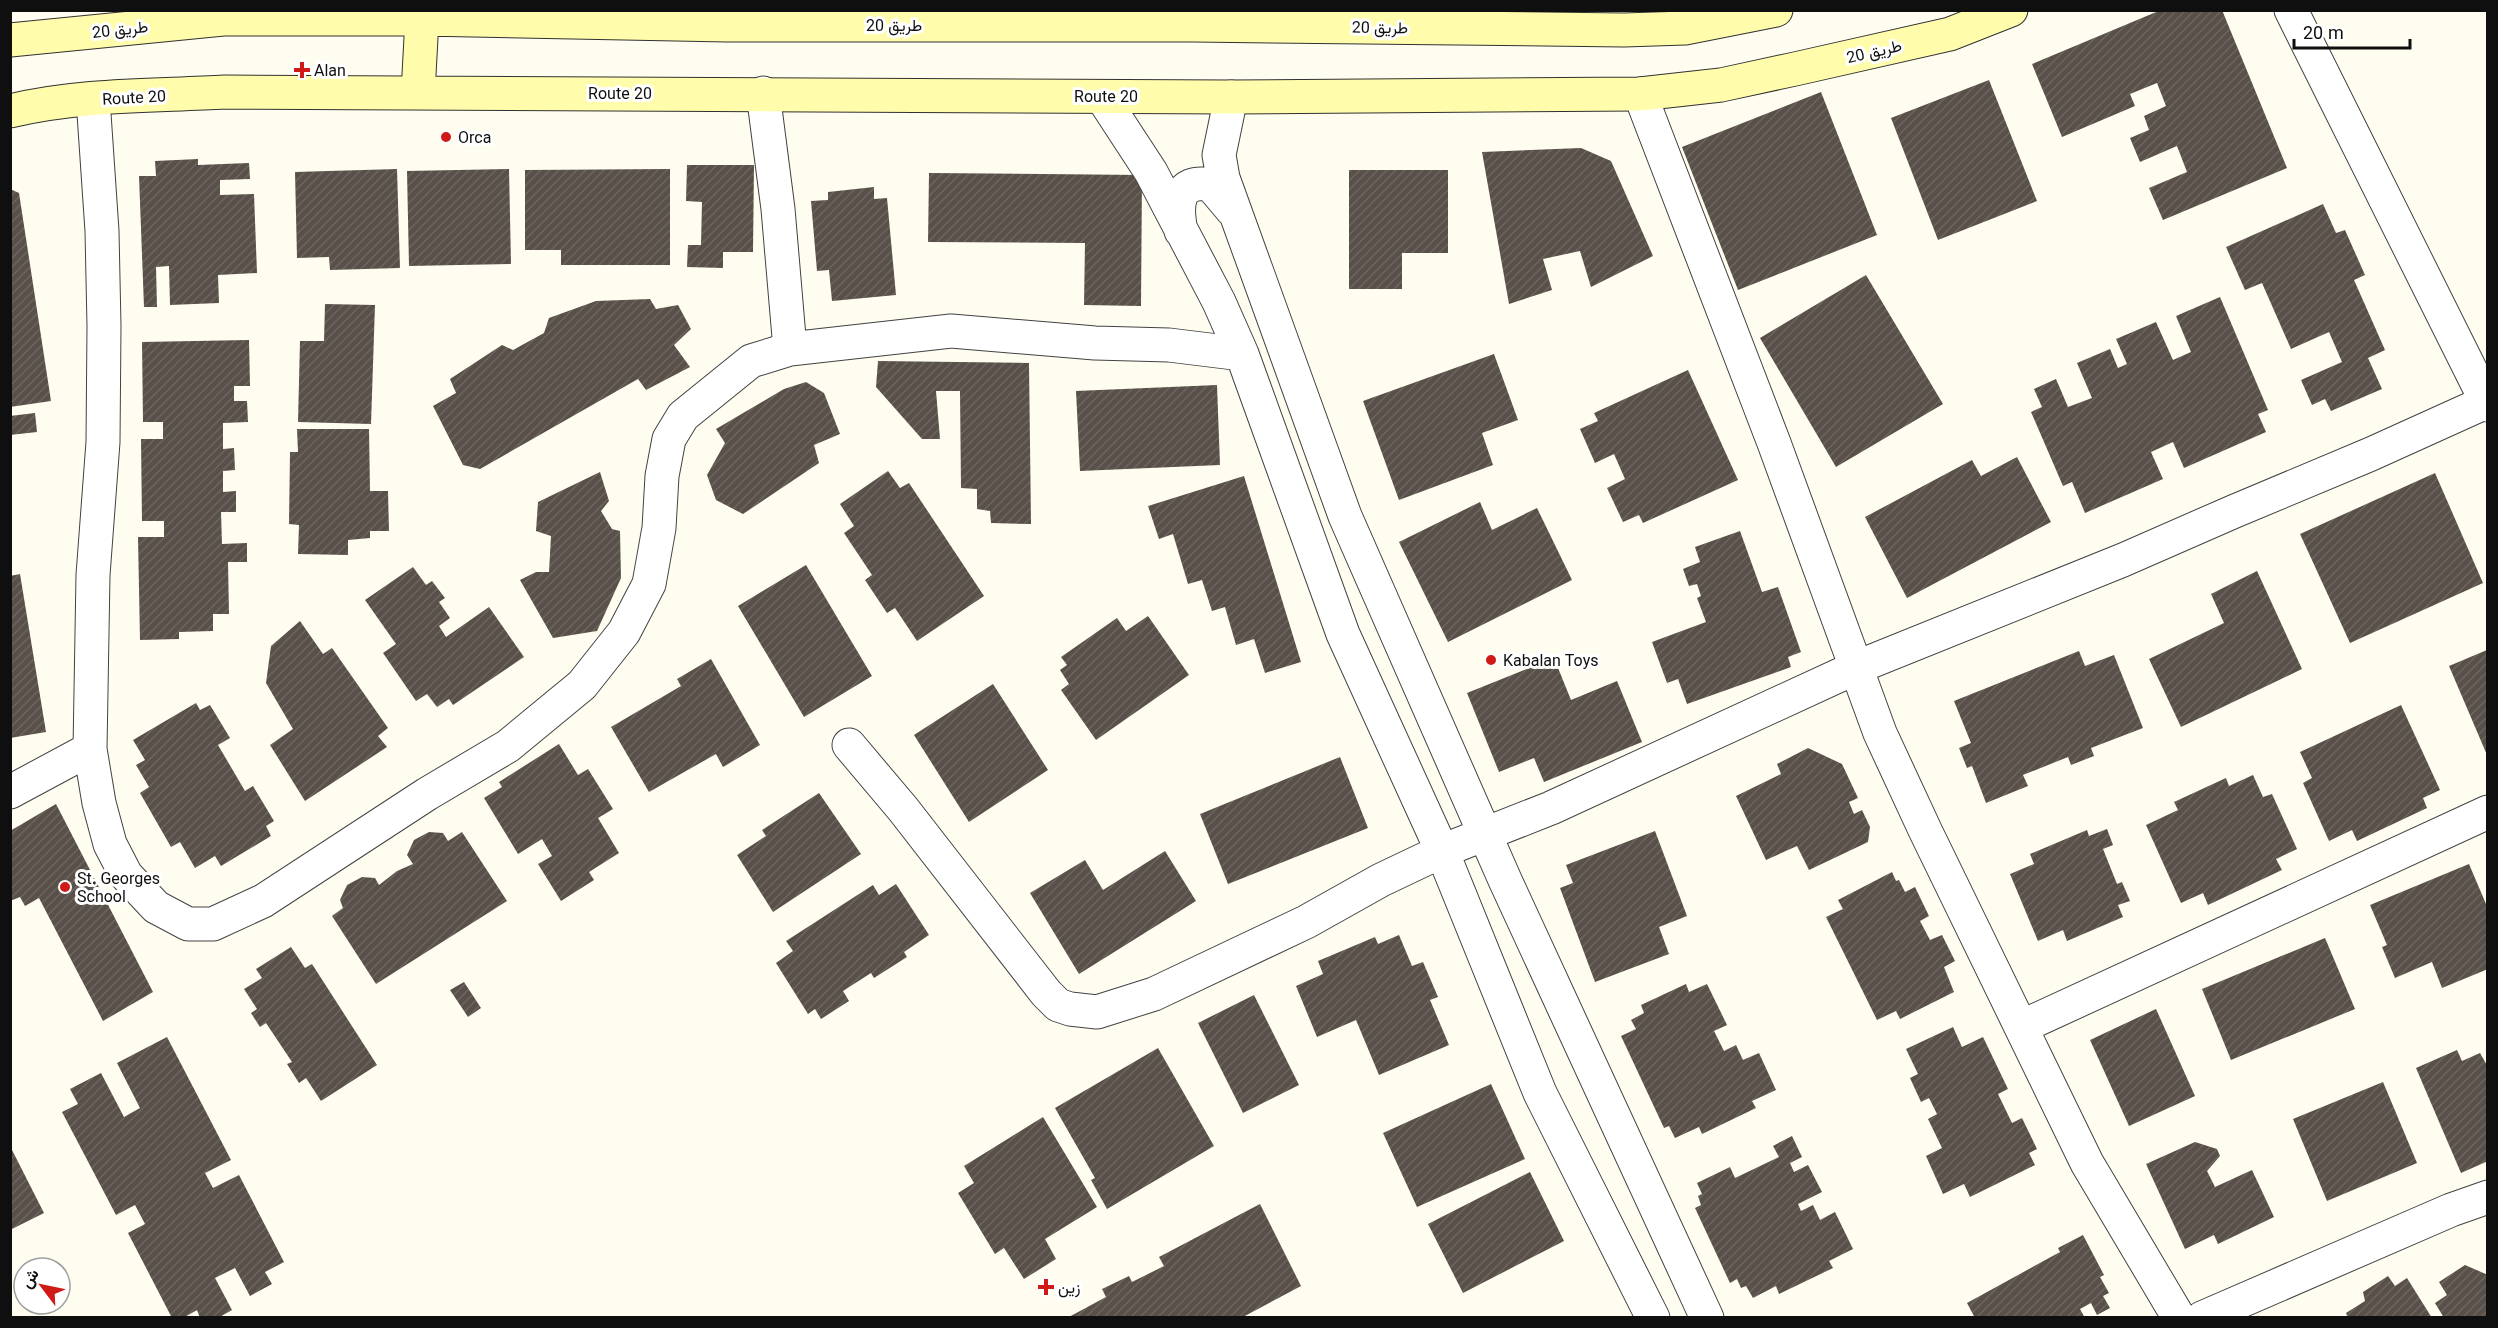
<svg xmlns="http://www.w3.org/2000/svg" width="2498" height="1328" font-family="Georgia,Vazirmatn,serif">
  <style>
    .building { fill: url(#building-hatch) }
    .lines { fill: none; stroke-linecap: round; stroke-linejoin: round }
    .street-casing { stroke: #424242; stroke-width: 35 }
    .secondary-casing { stroke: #313131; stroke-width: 35 }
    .street { stroke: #fff; stroke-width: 33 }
    .secondary { stroke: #fffcab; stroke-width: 33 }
    .poi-dot { fill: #cf1a16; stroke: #fff; stroke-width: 2 }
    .labels { text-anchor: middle; stroke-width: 6; stroke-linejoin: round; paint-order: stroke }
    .street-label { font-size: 16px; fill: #0f0f0f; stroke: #fff }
    .poi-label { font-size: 16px; fill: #0f0f0f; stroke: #fff; text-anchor: start }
  </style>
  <defs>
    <pattern id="building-hatch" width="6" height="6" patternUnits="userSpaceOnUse" patternTransform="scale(1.5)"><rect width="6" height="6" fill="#595049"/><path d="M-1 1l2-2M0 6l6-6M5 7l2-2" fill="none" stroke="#6c655f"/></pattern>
  </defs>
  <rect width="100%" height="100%" fill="#fffdf0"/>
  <path class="building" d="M2161,10H2222L2287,168L2163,220L2149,188L2187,172L2177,146L2140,162L2130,138L2149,130L2144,116L2166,106L2157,83L2130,94L2135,106L2062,137L2032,64Z
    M1989,80L2037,201L1938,240L1891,118Z
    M1821,92L1877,235L1738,290L1682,147Z
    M1581,148L1611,161L1653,256L1591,287L1580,251L1543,259L1552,290L1509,304L1482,152Z
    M198,159V165L249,163L250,179L220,180V195L254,194L257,273L218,275L219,303L170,305L169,266L156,267L157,307H144L139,176H156L155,161Z
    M687,165H754L753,252H723V268L687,267L688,245H701L702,202L686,201Z
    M397,169L400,268L330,270L329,257L297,258L295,172Z
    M509,169L511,264L409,266L407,171Z
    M670,169V265H561V250H525V170Z
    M1349,170H1448V253H1402V289H1349Z
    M929,173L1142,175L1141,306L1084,305L1085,243L928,242Z
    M874,187V199L887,198L896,295L832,301L829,270L817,271L811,201L828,200V192Z
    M10,189L19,193L51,401L10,407Z
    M2323,204L2336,233L2345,230L2365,275L2354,280L2385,350L2368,358L2382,389L2331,411L2325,399L2312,405L2301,380L2342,362L2329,332L2291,349L2262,283L2245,290L2226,247Z
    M1866,275L1943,404L1836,467L1760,338Z
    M2220,297L2268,410L2258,414L2266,432L2184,468L2173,442L2151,452L2163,479L2085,513L2072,482L2063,486L2031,412L2042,407L2034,389L2056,379L2068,407L2092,398L2077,363L2110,349L2118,368L2127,364L2116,339L2156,322L2173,360L2191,352L2176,316Z
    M650,299L656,309L678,305L691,329L674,345L690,367L646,390L638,379L480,469L463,465L433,406L456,393L450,379L502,345L513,350L544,333L549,318L596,301Z
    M325,304L375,305L371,424L298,422L300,341H324Z
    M249,340L250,386H234V401H247L248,422L223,423V449L234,448L235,470L223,471V492L236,491V512H221L222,544L247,543V562H228L229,614H213V631L179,632V639L140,640L138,537H164V521H142L141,439H163V422H143L142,342Z
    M1494,354L1518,420L1482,433L1493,465L1399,500L1363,401Z
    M878,361L1029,363L1031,524L991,523L990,511L977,509V489L961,488L960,391H936L940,439H922L876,387Z
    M1688,370L1738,480L1643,523L1639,515L1623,522L1607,488L1625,479L1614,454L1595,463L1580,429L1598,421L1594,413Z
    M806,382L824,393L840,434L814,445L819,463L743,514L716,500L707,475L725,443L716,429L784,389Z
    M1217,385L1220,465L1080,471L1076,391Z
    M35,413L37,432L10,435V416Z
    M297,429H369L370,491H388L389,531H370V538L348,540V555L298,554L299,525L289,524L290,452H298Z
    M2017,457L2051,522L1907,598L1865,517L1972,460L1981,476Z
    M888,471L900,488L909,483L984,596L917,641L895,608L887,613L865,580L872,575L844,533L854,526L840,504Z
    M600,472L609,501L601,511L612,529L620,531L621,578L597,631L553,638L520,580L536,572H549L551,536L536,531L538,502Z
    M2435,473L2483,583L2350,643L2300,534Z
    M1244,476L1301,662L1265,673L1254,639L1236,645L1225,607L1212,611L1202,580L1188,584L1173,534L1159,539L1148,506Z
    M1480,502L1492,530L1537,508L1572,580L1448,642L1399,542Z
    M1740,531L1762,592L1778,587L1801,652L1788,657L1791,667L1687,704L1678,679L1667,683L1652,642L1706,622L1697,598L1701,596L1697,584L1689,586L1683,569L1700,562L1695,547Z
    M806,565L872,676L804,717L738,606Z
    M413,567L426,585L432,581L445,598L439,602L450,618L439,626L446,637L489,607L524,657L453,705L449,699L437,707L427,694L416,701L383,653L396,644L365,600Z
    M2257,571L2302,669L2181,727L2149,659L2224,623L2211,594Z
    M20,574L46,732L10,738V576Z
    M1148,616L1189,675L1096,740L1061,690L1069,684L1060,670L1067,665L1061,657L1117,618L1126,631Z
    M300,621L323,654L332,648L388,728L378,736L387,747L305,801L270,745L293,729L266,683L271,646Z
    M2487,650V755L2449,666Z
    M2079,651L2085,666L2114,655L2143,728L2091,748L2094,756L2071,765L2068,757L2023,775L2028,786L1986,803L1972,766L1967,768L1959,748L1971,743L1954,701Z
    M1554,658L1571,700L1617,681L1642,742L1544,782L1534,758L1499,772L1467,693Z
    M711,659L760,745L723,767L716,754L649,792L611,727L681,686L677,679Z
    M993,684L1048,770L969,822L914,735Z
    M196,703L200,710L210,705L230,738L218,745L245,791L253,786L274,821L266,826L271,836L221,866L215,856L195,868L180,842L171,847L140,793L149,787L136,765L145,760L133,740Z
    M2401,705L2440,790L2423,798L2427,808L2357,841L2352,830L2329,841L2303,783L2312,778L2300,752Z
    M559,744L578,775L588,769L613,809L598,818L619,853L589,872L594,880L561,901L538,864L552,856L542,839L518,854L484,798L502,787L499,782Z
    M1808,748L1842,764L1858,798L1849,802L1854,814L1862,810L1870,827L1868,842L1809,870L1797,846L1766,860L1736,796L1781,774L1777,764Z
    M1340,757L1368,828L1228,884L1200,814Z
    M2253,775L2263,797L2272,794L2297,849L2276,859L2282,870L2208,905L2203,893L2181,903L2146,825L2178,810L2174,802L2226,778L2229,786Z
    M819,793L861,854L773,912L737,855L766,836L762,830Z
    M56,804L153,992L103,1021L39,898L25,906L20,897L10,901V831Z
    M2107,829L2113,845L2103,849L2117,884L2122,882L2130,901L2118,905L2123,917L2067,941L2063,930L2038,941L2010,874L2034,864L2030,854L2087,830L2089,836Z
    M1655,831L1687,916L1659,927L1669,954L1595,982L1560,888L1573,883L1566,865Z
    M429,832L443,833L448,841L462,832L507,901L376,984L332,916L343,908L340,900L347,885L362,877L375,878L379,885L397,871L413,864L407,855L414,840Z
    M1165,851L1196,901L1079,974L1030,893L1085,860L1103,890Z
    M2469,864L2486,904L2488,903V969L2442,988L2432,962L2395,978L2382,947L2387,945L2370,905Z
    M1892,872L1896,881L1899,880L1905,892L1915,887L1929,916L1920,921L1930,940L1942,935L1955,961L1944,967L1954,992L1900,1019L1896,1011L1877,1020L1826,917L1843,909L1838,900Z
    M896,884L929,935L904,952L907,957L874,978L871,973L843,991L849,1001L821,1019L815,1009L808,1014L776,963L793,951L786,941L873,885L879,895Z
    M1399,935L1412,966L1423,962L1438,997L1430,1000L1449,1045L1379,1075L1356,1020L1317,1037L1296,986L1323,974L1318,961L1375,937L1378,944Z
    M2325,938L2355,1009L2231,1060L2202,989Z
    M291,947L305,968L312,964L377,1065L321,1101L306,1078L299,1083L287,1064L292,1062L266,1023L260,1027L251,1013L257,1009L244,989L262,978L256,969Z
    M464,982L481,1008L468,1017L450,990Z
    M1686,984L1689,992L1707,984L1727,1025L1714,1031L1724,1051L1736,1045L1743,1060L1759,1053L1776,1090L1752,1101L1756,1108L1702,1134L1699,1127L1675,1138L1669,1126L1664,1128L1621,1036L1636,1029L1631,1020L1644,1013L1641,1005Z
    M1254,995L1299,1085L1243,1113L1198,1023Z
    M2156,1009L2195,1096L2129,1126L2090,1040Z
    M1953,1027L1962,1047L1983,1037L2008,1089L1998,1094L2012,1123L2022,1118L2037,1149L2029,1153L2035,1165L1970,1197L1964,1184L1943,1194L1926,1156L1942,1148L1928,1119L1937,1114L1929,1098L1921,1102L1910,1078L1918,1074L1906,1049Z
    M167,1037L231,1160L205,1173L213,1188L239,1175L284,1262L265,1272L272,1284L250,1296L235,1268L215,1278L232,1310L218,1318H200L197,1310L183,1318H172L128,1233L145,1224L135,1205L116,1215L62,1112L78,1104L70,1089L101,1073L124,1117L140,1108L117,1063Z
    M1158,1048L1214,1146L1107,1209L1091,1180L1095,1178L1055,1108Z
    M2457,1050L2462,1061L2480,1053L2488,1067V1161L2461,1173L2416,1068Z
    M2383,1082L2417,1163L2327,1201L2293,1119Z
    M1491,1084L1525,1159L1417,1207L1383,1133Z
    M1043,1117L1097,1207L1045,1239L1056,1259L1024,1279L1004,1248L995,1254L958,1193L974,1183L964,1166Z
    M1792,1136L1802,1157L1790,1163L1794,1172L1808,1165L1822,1192L1798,1204L1801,1211L1813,1205L1820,1220L1835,1212L1853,1249L1829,1261L1833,1268L1779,1294L1776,1286L1753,1298L1746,1286L1741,1288L1737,1279L1730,1283L1695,1208L1701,1205L1698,1196L1702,1194L1697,1183L1730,1167L1735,1178L1779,1157L1773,1146Z
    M2195,1142L2217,1149L2220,1156L2207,1171L2215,1187L2252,1170L2274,1217L2218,1244L2214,1235L2185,1249L2146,1164Z
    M10,1146L44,1213L10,1230Z
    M1530,1172L1564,1241L1463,1293L1428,1224Z
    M1260,1204L1301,1286L1241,1318H1067L1106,1297L1102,1289L1129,1276L1132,1282L1164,1266L1159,1257Z
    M2083,1235L2104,1275L2100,1277L2109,1293L2103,1296L2110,1308L2097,1315L2091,1303L2080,1309L2085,1318H1975L1967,1303L2060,1252L2058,1248Z
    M2465,1265L2488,1275V1318H2444L2435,1303L2447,1295L2439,1282Z
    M2388,1276L2395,1286L2407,1278L2432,1318H2348L2346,1313L2365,1301L2363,1292Z"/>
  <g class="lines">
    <defs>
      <path id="street" d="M2291,10L2488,405
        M763,93L778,209L790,349
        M1640,94L1774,443L1880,733L1925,830L2087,1163L2179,1318
        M1102,97L1151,172L1219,302L1242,354L1343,634L1442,851L1540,1093L1653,1318
        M1231,97L1219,155L1223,178L1345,516L1505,880L1707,1318
        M93,99L102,231L104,326L103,442L93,575L90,749L99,803L110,844L126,875L156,907L188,924H213L263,901L427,794L508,746L582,685L624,632L649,584L659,528L662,476L669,439L683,416L751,361L790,349L951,331L1095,343L1169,345L1242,354
        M1181,231C1176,206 1176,178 1211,185L1233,211
        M849,745L903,809L1046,993L1058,1005L1070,1009L1097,1012L1154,994L1306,922L1381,880L1442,851L1551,808L1855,668L2123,560L2235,511L2371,454L2486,402
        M10,792L90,749
        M2021,1027L2488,812
        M2202,1318L2451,1210L2488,1197"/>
      <path id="secondary" d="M10,40L223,19H422L727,25H1193L1624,30L1685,28L1776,10
        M418,93L422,19
        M10,111C80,94 154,96 225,92L1231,97L1640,94L1721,85L1795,69L1950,34L2011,10"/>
    </defs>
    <use href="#street" class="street-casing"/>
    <use href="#secondary" class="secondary-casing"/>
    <use href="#street" class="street"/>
    <use href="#secondary" class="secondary"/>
  </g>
  <g class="poi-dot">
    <path d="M299 61h6v6h6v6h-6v6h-6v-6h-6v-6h6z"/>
    <circle cx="446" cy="137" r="6"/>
    <circle cx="1491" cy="660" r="6"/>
    <circle cx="65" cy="887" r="6"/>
    <path d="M1043 1278h6v6h6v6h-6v6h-6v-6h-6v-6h6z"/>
  </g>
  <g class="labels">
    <g class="street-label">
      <text x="894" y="31">طريق 20</text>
      <text transform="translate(1380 27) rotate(1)" y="6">طريق 20</text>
      <text transform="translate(120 29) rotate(-6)" y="6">طريق 20</text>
      <text transform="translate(1874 51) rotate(-13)" y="6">طريق 20</text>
      <text x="620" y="99">Route 20</text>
      <text x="1106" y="102">Route 20</text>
      <text transform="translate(134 97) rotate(-3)" y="6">Route 20</text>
    </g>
    <g class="poi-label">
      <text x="314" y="76">Alan</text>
      <text x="458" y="143">Orca</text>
      <text x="1503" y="666">Kabalan Toys</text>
      <text x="77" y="884">St. Georges<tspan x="77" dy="18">School</tspan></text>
      <text x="1058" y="1293">زين</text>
    </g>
  </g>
  <rect width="2498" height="1328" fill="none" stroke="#0f0f0f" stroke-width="24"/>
  <g transform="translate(42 1286) rotate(302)"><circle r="28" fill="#ffffff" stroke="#9f9f9f" stroke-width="1.5"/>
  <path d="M0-4.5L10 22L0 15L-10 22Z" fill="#cf1a16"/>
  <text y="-9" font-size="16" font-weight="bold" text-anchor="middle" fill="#0f0f0f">ش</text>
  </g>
  <path d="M2294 39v9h116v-9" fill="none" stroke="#0f0f0f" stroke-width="3"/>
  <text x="2303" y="39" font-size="18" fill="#0f0f0f" stroke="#ffffff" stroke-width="4.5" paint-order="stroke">20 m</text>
</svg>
